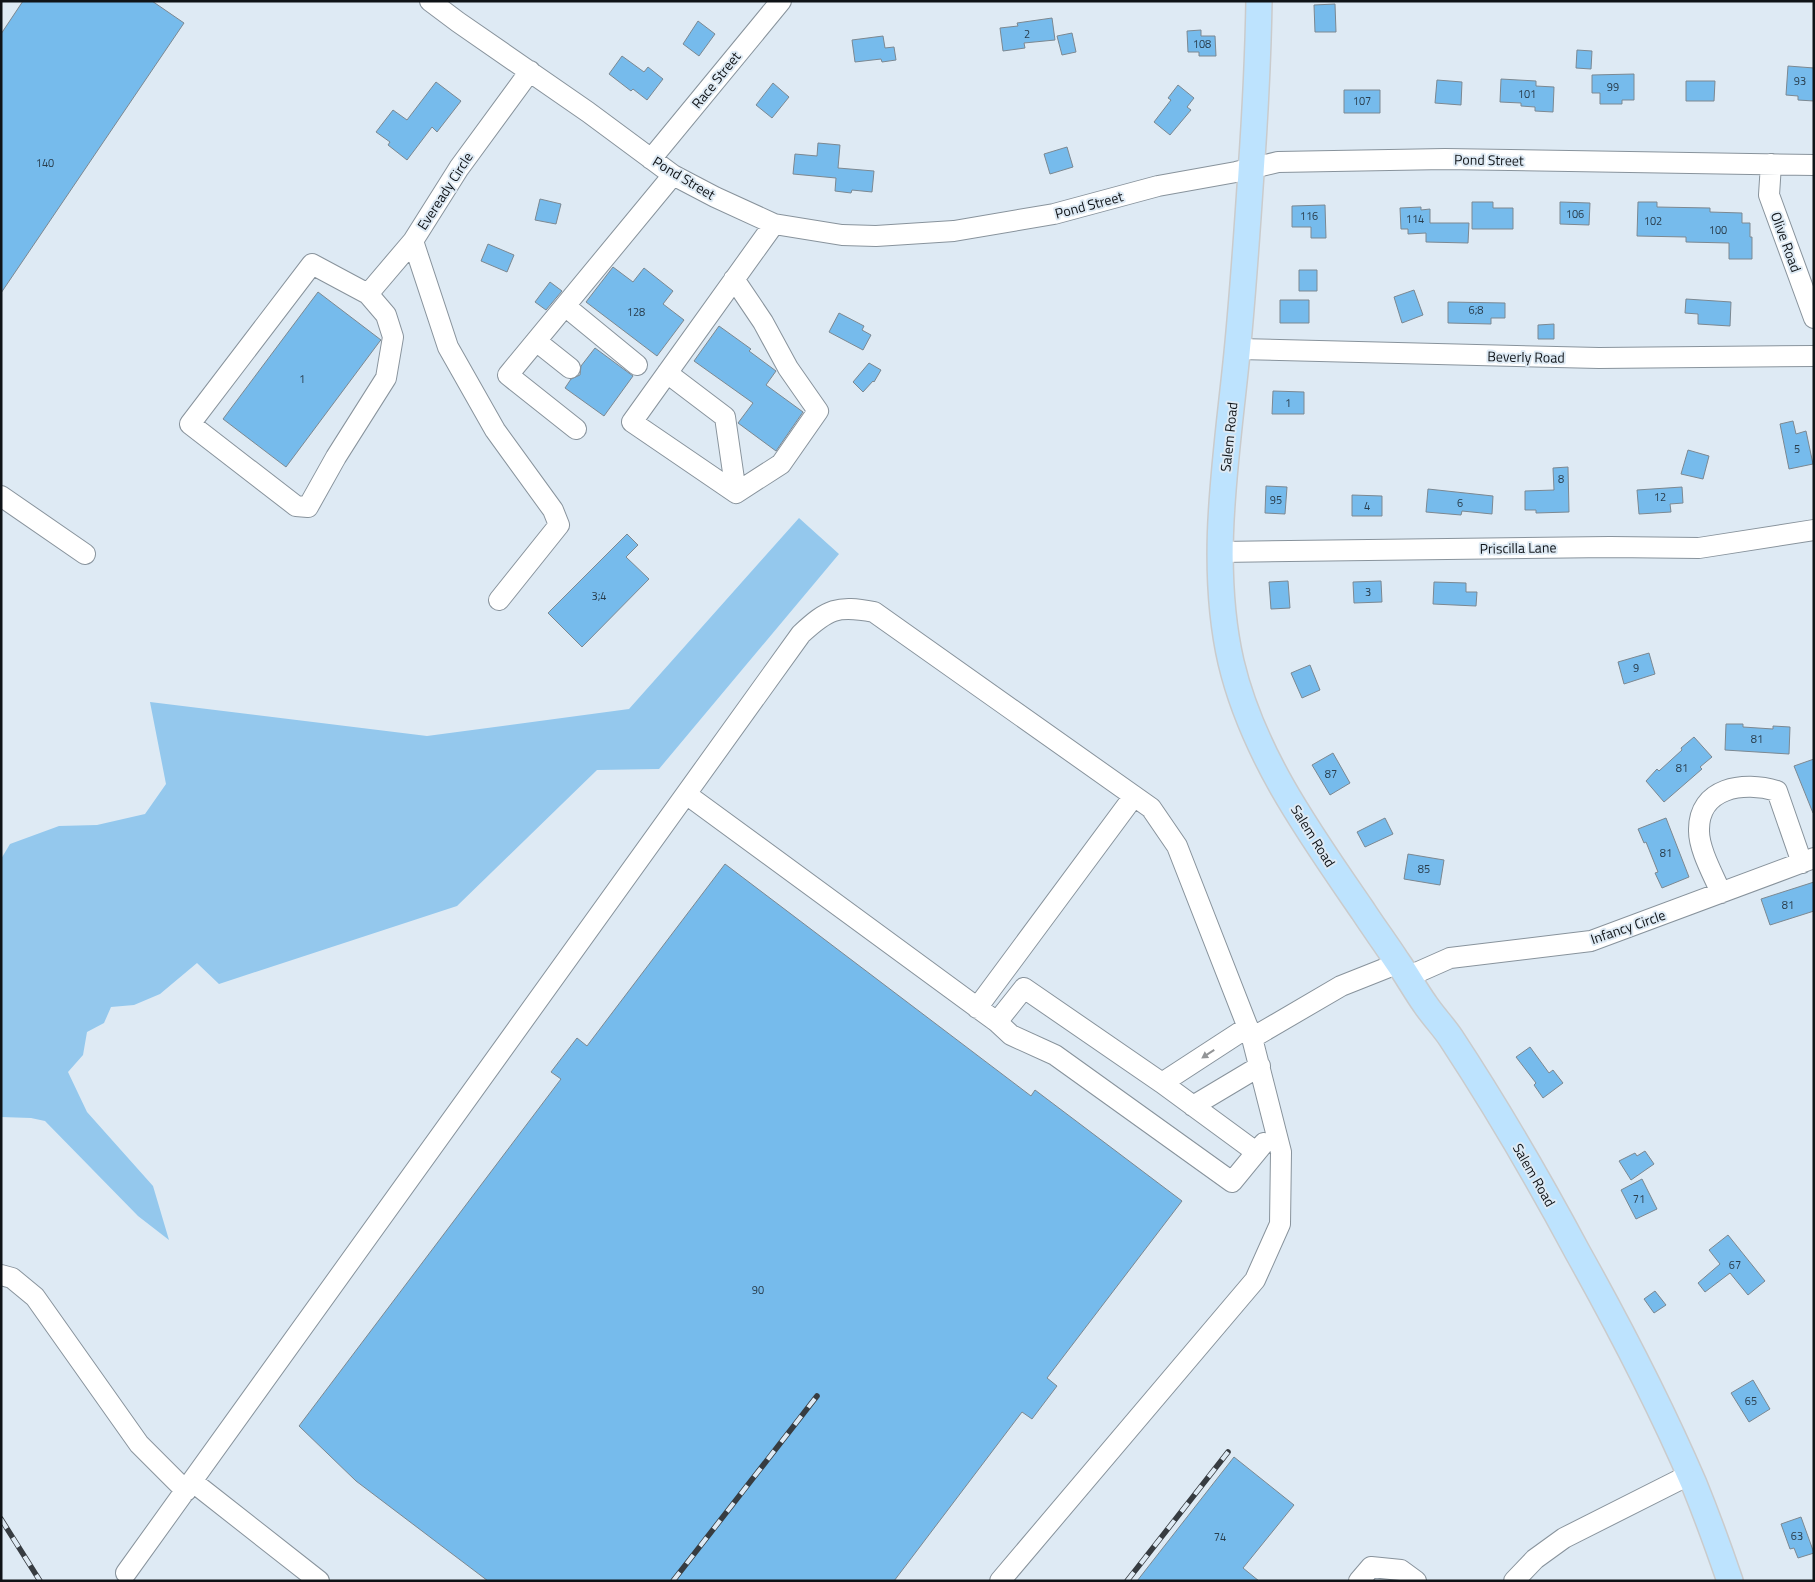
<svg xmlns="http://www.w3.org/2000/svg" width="1815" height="1582" font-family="'Titillium Web',sans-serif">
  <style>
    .green { fill: #94c8ed }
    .building { fill: #76bbec; stroke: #7c8891 }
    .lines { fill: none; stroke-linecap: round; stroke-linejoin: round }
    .minor-casing { stroke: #88939c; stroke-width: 22 }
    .major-casing { stroke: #cacbcc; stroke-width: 28 }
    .minor { stroke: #fff; stroke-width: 20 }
    .major { stroke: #bde3fe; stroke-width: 25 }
    .rail-casing { stroke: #373c41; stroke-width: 5.5 }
    .rail { stroke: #deeaf4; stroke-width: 4; stroke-dasharray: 11; stroke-linecap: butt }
    .oneway { fill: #939597 }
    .labels { text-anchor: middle; stroke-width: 4; stroke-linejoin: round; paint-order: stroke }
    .number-label { font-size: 11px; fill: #293d4c }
    .street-label { font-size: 14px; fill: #0f1317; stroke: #deeaf4 }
  </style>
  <rect width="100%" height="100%" fill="#deeaf4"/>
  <path class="green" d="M799,518L839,554L659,769L597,770L457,906L219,984L197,963L160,994L134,1005L111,1007L104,1023L87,1032L83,1055L68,1072L87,1112L153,1186L169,1240L138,1216L45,1121L31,1118L1,1117V859L10,844L59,826L97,825L145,814L166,784L150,702L427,736L629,709Z"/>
  <path class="building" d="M23,1H152L184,23L1,293V34Z
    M1335,4L1336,32H1315L1314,5Z
    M1052,18L1055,40L1024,43L1025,48L1003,51L1000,28L1018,26L1017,23Z
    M698,21L715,34L699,56L683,44Z
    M1201,30V36H1215L1216,56H1199V52H1188L1187,31Z
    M1072,33L1076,52L1062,55L1057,36Z
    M883,36L885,48L894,47L896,60L882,62L881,59L855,62L852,40Z
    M1577,50L1592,51L1591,69L1576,68Z
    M622,56L644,72L648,67L663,79L647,100L633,89L631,91L609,74Z
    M1788,66L1814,68V101L1798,100V96L1786,95Z
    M1634,74V100H1622V104H1600V93H1592V75Z
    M1501,79L1536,81V86L1554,87L1553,112L1535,111V107L1521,106V103L1500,102Z
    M1437,80L1462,82L1461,105L1435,103Z
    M1686,81H1715L1714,101H1686Z
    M436,82L461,101L437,132L432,127L407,160L388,145L390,142L376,132L393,110L407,120Z
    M773,83L789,97L772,118L756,105Z
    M1178,85L1194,98L1187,107L1191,110L1170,135L1154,122L1171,100L1168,98Z
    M1344,90H1380V113H1344Z
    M818,143L840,145L838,168L874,171L872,192L852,190L851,193L835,191L836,178L793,174L795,154L817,156Z
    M1067,147L1073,167L1050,174L1044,154Z
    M540,199L561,204L556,224L535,220Z
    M1472,202H1493V208H1513V229H1472Z
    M1560,202L1590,203L1589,225L1560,224Z
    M1638,202H1657V207L1710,208V212L1742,213V223H1750V237H1752V259H1729V243L1686,242V237L1637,236Z
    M1325,205L1326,238H1311V227H1292V206Z
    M1421,207V210L1430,209V223H1469L1468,243L1426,242V233L1408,234V229H1401L1400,208Z
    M488,244L514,255L507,272L481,261Z
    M613,267L633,282L644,268L673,291L663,304L684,320L657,356L586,302Z
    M1299,270H1317V291H1299Z
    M550,282L562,291L546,310L535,302Z
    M1414,290L1423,315L1402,323L1394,297Z
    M318,292L381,340L380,341L286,467L223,419Z
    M1686,299L1731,302L1730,326L1698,324V314L1685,313Z
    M1280,300H1309V323H1280Z
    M1448,302L1505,303V318H1491V324L1448,323Z
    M839,313L864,326L862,330L871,335L863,350L829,332Z
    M1554,324V339H1538V325Z
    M719,326L751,349L749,351L776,371L766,385L803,412L776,451L738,423L753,403L694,361Z
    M595,348L633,376L604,416L565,388L571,379L580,375L581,366Z
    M869,363L881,370L874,382L873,381L863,392L853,382Z
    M1273,391L1304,392V414H1272Z
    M1793,421L1796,434L1806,431L1813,464L1789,469L1780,424Z
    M1688,450L1709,456L1703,479L1681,474Z
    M1568,467L1569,512L1536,513V510H1525V491L1554,490L1553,468Z
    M1266,486L1287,487L1285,514L1265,513Z
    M1682,487L1683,503L1670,504L1671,512L1639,514L1637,490Z
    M1428,489L1493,496L1492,514L1462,511L1461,515L1426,512Z
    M1352,495L1382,496V516H1352Z
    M627,534L638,545L626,557L649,579L582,647L548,613Z
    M1288,581L1290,608L1271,609L1269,582Z
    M1381,581L1382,602L1354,603L1353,582Z
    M1434,582L1466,583V592H1477L1476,606L1433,604Z
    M1649,653L1655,674L1624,684L1618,662Z
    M1310,665L1320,690L1302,698L1291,673Z
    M1726,724H1743V727L1773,729V726L1790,727L1789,754L1725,750Z
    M1694,737L1712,757L1700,767L1702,769L1664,802L1646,781L1657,769L1659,771L1682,750L1681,748Z
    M1333,753L1350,783L1330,795L1312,765Z
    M1814,759V813H1813L1794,766Z
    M1385,818L1393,834L1365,847L1357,832Z
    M1666,818L1689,877L1662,888L1655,873L1658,872L1646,842L1644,843L1638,829Z
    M1408,854L1444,860L1440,885L1404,879Z
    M725,864L1031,1096L1035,1090L1182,1201L1047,1378L1057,1386L1032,1419L1022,1412L894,1581H488L356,1481L299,1426L561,1079L551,1072L577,1038L587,1046Z
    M1814,882V911L1770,925L1761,899Z
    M1530,1047L1549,1073L1553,1070L1563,1083L1543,1098L1534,1085L1536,1083L1516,1057Z
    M1645,1151L1654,1164L1631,1180L1619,1161L1635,1153L1637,1156Z
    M1642,1179L1657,1209L1636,1219L1621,1190Z
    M1728,1235L1765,1281L1748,1295L1730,1273L1705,1292L1698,1283L1720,1264L1709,1250Z
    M1655,1291L1666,1305L1654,1313L1644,1299Z
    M1753,1380L1770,1409L1749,1422L1731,1393Z
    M1234,1457L1294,1505L1243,1568L1259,1581H1137Z
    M1801,1517L1814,1553L1798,1558L1794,1548L1790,1549L1781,1524Z"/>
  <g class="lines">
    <defs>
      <path id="minor" d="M430,1L458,22L588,112L673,175L715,197L774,224L842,235L876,236L954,231L1054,214L1158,186L1236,172L1278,162L1445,159L1814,165
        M651,159L781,1
        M1771,164L1769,195L1814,318
        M734,279L763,322L788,368L818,411L781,464L736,493L632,422L774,224
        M368,294L386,315L393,337L386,378L336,457L308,507L296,506L190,424L312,264L368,294L413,241
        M565,306L637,365
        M536,341L570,368
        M1238,349L1599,358L1814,356
        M667,373L725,417L736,493
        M576,429L508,375L673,175
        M1,496L85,554
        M1220,552L1610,547L1699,548L1814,530
        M499,600L559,525L553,510L495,430L448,347L413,241L459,168L530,71
        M686,794L997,1022L1024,988L1162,1083L1256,1152
        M1721,893C1714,876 1699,850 1699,831C1698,787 1744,781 1777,791L1802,863
        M1407,977L1450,958L1591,941L1814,858
        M977,1008L1134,796
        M997,1022L1011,1035L1055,1055L1232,1182L1264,1143
        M1162,1083L1248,1027
        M1193,1106L1260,1066
        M1,1275L12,1278L35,1297L139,1444L186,1491
        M193,1482L319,1581
        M126,1573L801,634C828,609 837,605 874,612L1151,808L1177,846L1252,1038L1341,986L1399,963
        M1000,1581L1255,1280L1280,1224L1281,1152L1252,1038
        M1359,1581L1371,1567L1401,1570L1416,1581
        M1514,1581L1535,1559L1564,1538L1689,1475"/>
      <path id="major" d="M1259,1C1258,59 1255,116 1251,173C1247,233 1243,293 1237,353C1227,455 1208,561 1231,662C1253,755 1310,834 1363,911C1374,928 1386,944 1397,961C1407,975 1415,990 1425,1004C1433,1016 1443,1026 1451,1038C1497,1108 1539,1180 1578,1253C1620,1328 1660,1405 1694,1484C1707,1516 1719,1549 1730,1581"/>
    </defs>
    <use href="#minor" class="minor-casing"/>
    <use href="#major" class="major-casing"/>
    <use href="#minor" class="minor"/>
    <use href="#major" class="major"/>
    <defs>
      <path id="rail" d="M1,1519L40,1581
        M673,1581L817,1396
        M1127,1581L1228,1452"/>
    </defs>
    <use href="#rail" class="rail-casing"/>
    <use href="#rail" class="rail"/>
  </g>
  <defs><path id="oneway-solid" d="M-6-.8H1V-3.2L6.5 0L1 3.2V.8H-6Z" transform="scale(1.25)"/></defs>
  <use class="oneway" href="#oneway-solid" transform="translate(1208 1054) rotate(147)"/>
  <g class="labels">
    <g class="number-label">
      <text x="1027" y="38">2</text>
      <text x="1202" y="48">108</text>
      <text x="1800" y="85">93</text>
      <text x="1613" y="91">99</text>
      <text x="1527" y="98">101</text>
      <text x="1362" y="105">107</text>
      <text x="45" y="167">140</text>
      <text x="1575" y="218">106</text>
      <text x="1309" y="220">116</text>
      <text x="1415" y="223">114</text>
      <text x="1653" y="225">102</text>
      <text x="1718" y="234">100</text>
      <text x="1476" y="314">6;8</text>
      <text x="636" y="316">128</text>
      <text x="302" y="383">1</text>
      <text x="1288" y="407">1</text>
      <text x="1797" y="453">5</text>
      <text x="1561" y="483">8</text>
      <text x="1660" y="501">12</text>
      <text x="1276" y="504">95</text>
      <text x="1460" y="507">6</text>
      <text x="1367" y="510">4</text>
      <text x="1368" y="596">3</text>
      <text x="599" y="600">3;4</text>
      <text x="1636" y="672">9</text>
      <text x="1757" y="743">81</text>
      <text x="1682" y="772">81</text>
      <text x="1331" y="778">87</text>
      <text x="1666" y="857">81</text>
      <text x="1424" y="873">85</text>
      <text x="1788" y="909">81</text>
      <text x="1639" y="1203">71</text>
      <text x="1735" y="1269">67</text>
      <text x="758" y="1294">90</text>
      <text x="1751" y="1405">65</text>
      <text x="1797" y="1540">63</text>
      <text x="1220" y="1541">74</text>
    </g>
    <g class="street-label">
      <text transform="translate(716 80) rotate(-51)" y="5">Race Street</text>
      <text transform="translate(1489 160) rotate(1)" y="5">Pond Street</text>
      <text transform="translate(684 178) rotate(31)" y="5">Pond Street</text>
      <text transform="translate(445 191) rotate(-57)" y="5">Eveready Circle</text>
      <text transform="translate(1089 205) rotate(-15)" y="5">Pond Street</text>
      <text transform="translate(1786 242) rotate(70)" y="5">Olive Road</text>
      <text transform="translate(1526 357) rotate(1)" y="5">Beverly Road</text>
      <text transform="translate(1229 437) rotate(-84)" y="5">Salem Road</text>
      <text transform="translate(1518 548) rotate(-1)" y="5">Priscilla Lane</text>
      <text transform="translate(1313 836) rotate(58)" y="5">Salem Road</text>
      <text transform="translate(1628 927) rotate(-19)" y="5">Infancy Circle</text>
      <text transform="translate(1534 1175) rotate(60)" y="5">Salem Road</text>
    </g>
  </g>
  <rect width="1815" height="1582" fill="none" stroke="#0f1317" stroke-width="5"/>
</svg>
